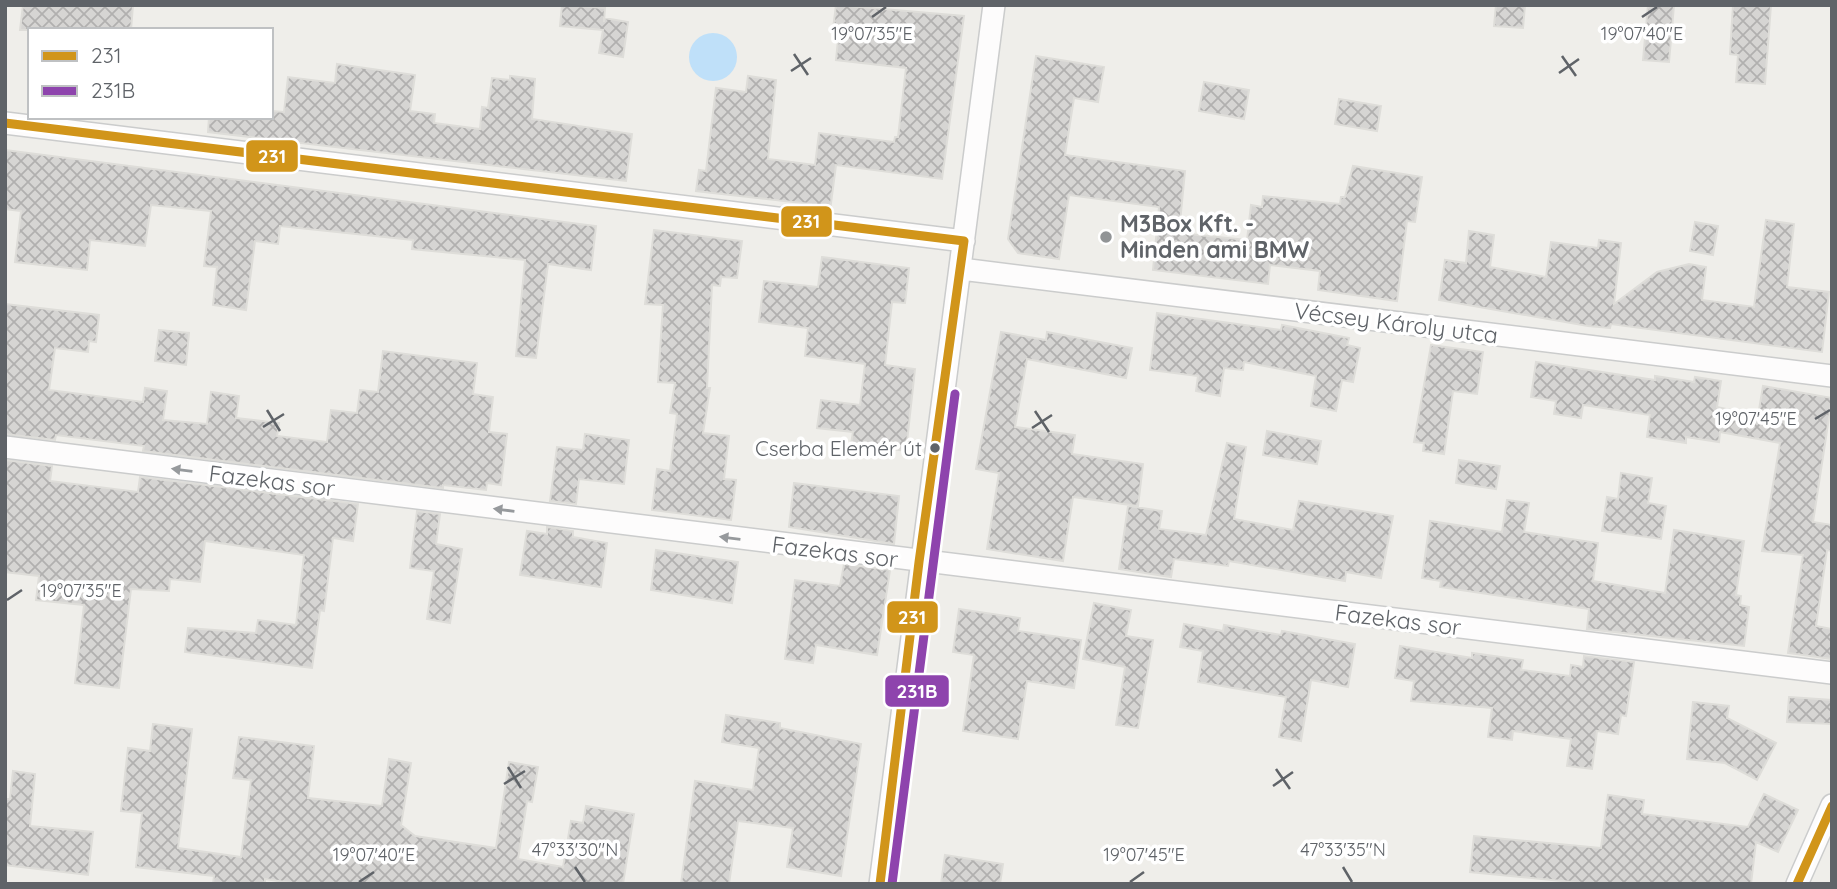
<svg xmlns="http://www.w3.org/2000/svg" width="1837" height="889" font-family="Quicksand,sans-serif">
  <style>
    .water { fill: #bfe0f9 }
    .building { fill: url(#building-cross-hatch); stroke: #deddd9; stroke-width: 2 }
    .lines { fill: none; stroke-linecap: round; stroke-linejoin: round }
    .street-casing { stroke: #cbcccc; stroke-width: 24 }
    .street { stroke: #fdfcfc; stroke-width: 21 }
    .bus-1-casing { stroke: #fff; stroke-width: 14 }
    .bus-2-casing { stroke: #fff; stroke-width: 14 }
    .bus-1 { stroke: #d1951a; stroke-width: 9 }
    .bus-2 { stroke: #8e44ad; stroke-width: 9 }
    .oneway { fill: #96999c }
    .ticks { fill: none; stroke: #5f6368; stroke-width: 2.5 }
    .poi-dot { fill: #919496; stroke: #fff; stroke-width: 2.5 }
    .bus-dot { fill: #5f6368; stroke: #fff; stroke-width: 2.5 }
    .labels { text-anchor: middle; stroke-width: 7; stroke-linejoin: round; paint-order: stroke }
    .bus-label { font-size: 21px; fill: #5f6368; stroke: #fff; text-anchor: end }
    .poi-label { font-size: 23px; font-weight: bold; fill: #5f6368; stroke: #fff; text-anchor: start }
    .street-label { font-size: 23px; fill: #5f6368; stroke: #fff }
    .ticks-label { font-size: 18px; text-anchor: middle; fill: #5f6368; stroke: #fff; stroke-width: 7; stroke-linejoin: round; paint-order: stroke }
    .line-badge { stroke: #fff; stroke-width: 2.5 }
    .badge-label { font-size: 19px; text-anchor: middle; font-weight: bold; fill: #fff }
  </style>
  <defs>
    <pattern id="building-cross-hatch" width="8" height="8" patternUnits="userSpaceOnUse" patternTransform="scale(1.75)"><rect width="8" height="8" fill="#d6d5d3"/><path d="M0 0l8 8M0 8l8-8" fill="none" stroke="#b1b0af"/></pattern>
  </defs>
  <rect width="100%" height="100%" fill="#efeeea"/>
  <path class="water" d="M689 57a24 24 0 1 1 48 0a24 24 0 1 1-48 0Z"/>
  <path class="building" d="M23,5H133L131,30H20Z
    M562,5L605,8L604,22V18L628,22L623,57L599,53L603,30L560,26Z
    M836,5L964,16L942,179L836,165L830,211L810,209L811,204L696,191L699,170L706,171L716,88L746,92L748,76L776,80L768,159L815,165L819,133L894,142L895,137H898L906,68L836,60L839,30L833,29Z
    M1496,5H1525L1523,28L1494,26Z
    M1648,5H1674L1669,62L1643,60Z
    M1733,5H1771L1765,84L1736,82L1738,55L1730,54Z
    M1036,56L1104,67L1098,102L1074,98L1065,155L1185,171L1179,233L1247,240L1251,205L1262,207L1263,196L1340,204L1341,197H1345L1353,166L1422,177L1415,222L1407,221L1397,301L1318,290L1320,271L1270,265L1268,284L1153,270L1159,207L1069,195L1059,259L1018,253L1008,239Z
    M337,64L415,75L410,111L435,114L434,123L480,129L482,107L488,108L492,78L510,80V76L535,79L532,119L632,134L626,181L208,132L209,117H272L273,111L284,112L288,77L335,83Z
    M1204,82L1249,90L1244,119L1199,111Z
    M1339,99L1381,106L1377,131L1335,124Z
    M5,150L596,226L591,270L548,264L536,358L516,356L525,260L412,249L413,240L280,226L278,244L255,241L246,310L213,305L217,267L204,266L211,211L151,205L145,246L90,240L87,270L15,262L21,211L5,209Z
    M1766,220L1794,224L1787,287L1829,292L1822,352L1611,324L1610,328L1588,326L1439,300L1445,260L1466,263L1469,231L1494,235L1490,267L1546,277L1551,242L1598,248L1599,240L1621,243L1614,304L1657,272L1689,264L1706,267L1702,300L1754,307Z
    M1695,222L1718,226L1713,255L1690,251Z
    M654,230L742,241L737,278L721,277L720,286L712,285L707,388H710L703,433L729,436L724,479L736,480L731,520L652,510L657,469L670,471L677,414L670,413L675,383L658,382L663,305L645,304Z
    M822,257L909,268L905,303L892,302L885,365L915,369L906,451L851,444L853,432L817,428L821,400L860,405L865,364L805,356L808,328L759,322L764,281L818,287Z
    M5,304L99,315L96,342L89,341L88,352L55,348L49,390L143,402L145,388L167,391L163,420L207,424L211,392L239,396L236,418L279,423L277,436L327,442L331,410L357,413L360,390L378,392L383,351L477,363L473,394L493,397L489,432L507,434L501,485L487,483L486,490L443,485V488L143,451L144,446L56,435L55,440L5,434Z
    M1157,313L1281,330L1282,325L1349,338L1347,345L1360,348L1353,382L1342,380L1336,411L1311,406L1316,376L1244,362L1243,370L1224,368L1220,396L1196,391L1198,376L1150,370Z
    M159,330L189,333L186,365L155,361Z
    M1001,332L1046,340L1047,332L1132,348L1126,378L1027,359L1015,427L1075,435L1072,454L1143,464L1138,506L1073,497L1063,561L987,549L999,473L976,469Z
    M1431,345L1483,352L1477,394L1453,391L1444,454L1423,451L1424,443L1414,442Z
    M1536,362L1655,380V376L1694,382L1695,377L1721,381L1717,407L1758,416L1763,386L1832,398L1813,522L1832,525V551L1827,550L1816,626L1832,629V659L1788,653L1803,555L1762,551L1780,443L1720,432L1719,442L1686,437V443L1647,437L1650,415L1583,405L1581,418L1554,414L1556,401L1531,397Z
    M1267,431L1321,441L1317,464L1263,455Z
    M585,434L629,440L624,484L579,479L576,504L550,501L557,447L583,450Z
    M1227,443L1246,447L1234,519L1293,530L1299,501L1393,516L1381,578L1346,572L1345,581L1229,561L1228,566L1174,559L1171,577L1119,569L1128,506L1162,511L1159,529L1206,535Z
    M5,460L52,466L50,481L138,492L140,477L358,504L353,541L333,538L324,611L320,610L312,668L185,652L188,628L256,633L258,620L296,625L304,555L205,541L200,582L170,579L169,591L131,589L119,688L75,683L84,605L36,600L39,576L5,572Z
    M1459,460L1500,466L1496,489L1456,483Z
    M1621,473L1652,478L1648,503L1666,506L1661,539L1602,531L1607,497L1618,499Z
    M794,483L899,496L894,544L789,527Z
    M1507,500L1529,503L1524,532L1598,543L1593,581L1665,593L1674,530L1744,541L1736,595L1741,596L1740,605L1749,607L1744,646L1587,629L1589,609L1440,587L1441,581L1422,578L1430,521L1502,532Z
    M417,511L440,514L436,544L462,549L450,623L427,619L434,571L410,568Z
    M547,527L573,531V537L607,543L601,587L520,575L527,531L547,534Z
    M656,550L738,562L732,603L651,590Z
    M844,564L890,570L877,655L816,645L813,663L785,659L795,580L840,586Z
    M1094,603L1131,610L1126,636L1153,640L1138,728L1116,725L1125,667L1083,659Z
    M959,609L1020,618L1018,631L1081,640L1074,688L1027,681L1018,739L963,731L974,655L953,652Z
    M1184,624L1223,631L1224,625L1281,635L1282,631L1355,644L1348,687L1311,680L1301,741L1279,737L1286,697L1198,682L1203,651L1180,647Z
    M1400,646L1472,658V653L1523,660L1521,670L1570,676L1571,665L1583,667L1584,656L1634,662L1626,716L1621,715L1618,734L1597,731L1592,769L1567,766L1571,739L1513,731L1512,740L1488,737L1492,708L1411,701L1414,681L1395,678Z
    M1789,697L1832,700V724L1787,722Z
    M1693,702L1729,706L1727,718L1776,743L1757,780L1725,763L1687,759Z
    M726,715L780,723V728L861,744L841,876L787,867L793,828L738,821L729,884H681L695,781L753,790L759,748L722,742Z
    M153,724L192,729L178,848L241,857L251,780L233,778L239,737L314,746L308,798L382,806L389,759L411,763L401,825L415,836L496,848L509,762L538,767L532,802L527,801L518,859L563,867L571,821L583,823L586,806L634,814L623,884H298L265,879V884H213L214,876L136,867L142,813L121,811L128,748L150,751Z
    M13,771L35,774L30,826L93,832L88,875L5,865V799H10Z
    M1764,794L1798,810L1778,852L1756,842L1751,884H1592L1470,872L1474,836L1601,848L1608,795L1644,800L1642,814L1748,827Z
    M945,855L1003,864L1000,884H941Z"/>
  <g class="lines">
    <defs>
      <path id="street" d="M5,123L964,241
        M961,269L1832,376
        M5,447L1832,673
        M880,884L994,5
        M1797,884L1832,805"/>
    </defs>
    <use href="#street" class="street-casing"/>
    <use href="#street" class="street"/>
    <defs>
      <path id="bus-1" d="M5,123L964,241L919,562L880,884
        M1797,884L1832,806"/>
      <path id="bus-2" d="M892,884L955,394"/>
    </defs>
    <use href="#bus-1" class="bus-1-casing"/>
    <use href="#bus-2" class="bus-2-casing"/>
    <use href="#bus-1" class="bus-1"/>
    <use href="#bus-2" class="bus-2"/>
  </g>
  <defs><path id="oneway-solid" d="M-6-.8H1V-3.2L6.5 0L1 3.2V.8H-6Z" transform="scale(1.75)"/></defs>
  <g class="oneway">
    <use href="#oneway-solid" transform="translate(182 470) rotate(-173)"/>
    <use href="#oneway-solid" transform="translate(504 510) rotate(-173)"/>
    <use href="#oneway-solid" transform="translate(730 538) rotate(-173)"/>
  </g>
  <path class="ticks" d="M872,17L886,7M1642,17L1657,7M794,54L808,75M1562,56L1576,76M791,71L811,58M1559,73L1579,59M267,410L280,431M1035,411L1049,432M1815,419L1830,410M263,427L284,414M1032,428L1052,415M7,600L22,590M508,767L521,788M1276,769L1290,789M504,784L525,771M1273,786L1293,772M575,867L585,882M1343,867L1352,882M359,882L374,872M1130,882L1144,872"/>
  <circle class="poi-dot" cx="1106" cy="237" r="7"/>
  <circle class="bus-dot" cx="935" cy="448" r="6"/>
  <g class="labels">
    <g class="bus-label">
      <text x="922" y="456">Cserba Elemér út</text>
    </g>
    <g class="poi-label">
      <text x="1120" y="232">M3Box Kft. -<tspan x="1120" dy="26">Minden ami BMW</tspan></text>
    </g>
    <g class="street-label">
      <text transform="translate(1396 323) rotate(7)" y="8">Vécsey Károly utca</text>
      <text transform="translate(272 481) rotate(7)" y="8">Fazekas sor</text>
      <text transform="translate(835 552) rotate(7)" y="8">Fazekas sor</text>
      <text transform="translate(1398 620) rotate(7)" y="8">Fazekas sor</text>
    </g>
  </g>
  <g class="ticks-label">
    <text x="872" y="40">19°07'35"E</text>
    <text x="1642" y="40">19°07'40"E</text>
    <text x="1756" y="425">19°07'45"E</text>
    <text x="81" y="597">19°07'35"E</text>
    <text x="575" y="856">47°33'30"N</text>
    <text x="1343" y="856">47°33'35"N</text>
    <text x="374" y="861">19°07'40"E</text>
    <text x="1144" y="861">19°07'45"E</text>
  </g>
  <g class="line-badge">
    <rect x="245" y="139" width="54" height="34" rx="7" fill="#d1951a"/>
    <rect x="780" y="205" width="53" height="33" rx="7" fill="#d1951a"/>
    <rect x="886" y="600" width="53" height="34" rx="7" fill="#d1951a"/>
    <rect x="884" y="674" width="66" height="34" rx="7" fill="#8e44ad"/>
  </g>
  <g class="badge-label">
    <text x="272" y="163">231</text>
    <text x="806" y="228">231</text>
    <text x="912" y="624">231</text>
    <text x="917" y="698">231B</text>
  </g>
  <rect width="1837" height="889" fill="none" stroke="#5f6368" stroke-width="14"/>
  <rect x="28" y="28" width="245" height="91" fill="#ffffff" stroke="#bfc1c3" stroke-width="2"/>
  <rect x="42" y="51" width="35" height="10" fill="#d1951a" stroke="#bfc1c3" stroke-width="2"/>
  <text x="91" y="63" font-size="21" fill="#5f6368">231</text>
  <rect x="42" y="86" width="35" height="10" fill="#8e44ad" stroke="#bfc1c3" stroke-width="2"/>
  <text x="91" y="98" font-size="21" fill="#5f6368">231B</text>
</svg>
